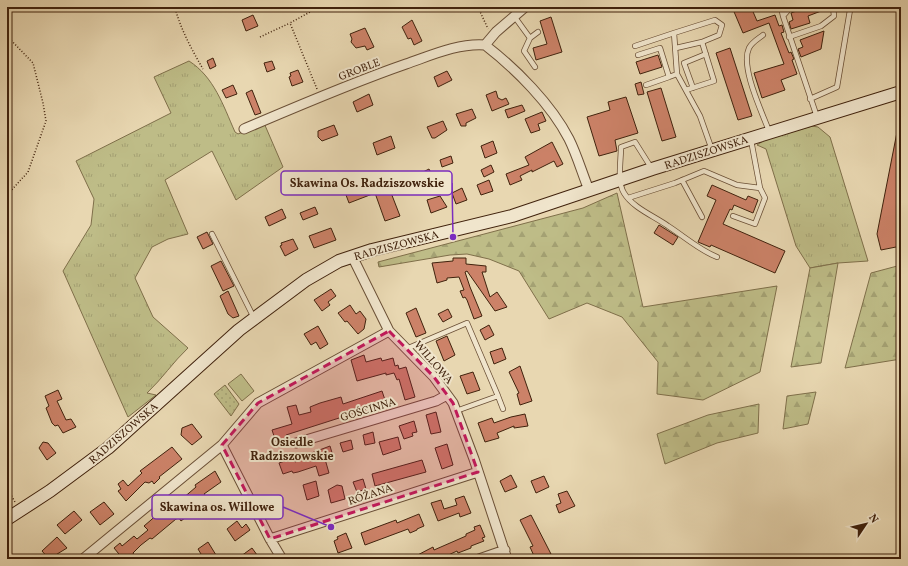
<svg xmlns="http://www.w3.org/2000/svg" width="908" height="566" font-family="Vollkorn,serif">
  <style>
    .grass { fill: url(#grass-tufts); stroke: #7f6f4a }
    .forest { fill: url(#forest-firs); stroke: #7f6f4a }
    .park { fill: url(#park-dots); stroke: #7f6f4a }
    .garden { fill: #bebc87; stroke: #7f6f4a }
    .building { fill: #cc8268; stroke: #40220d }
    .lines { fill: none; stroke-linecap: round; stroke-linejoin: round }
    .lane-casing { stroke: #6a4f36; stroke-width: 6 }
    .street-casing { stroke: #6a4f36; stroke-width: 11 }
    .secondary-casing { stroke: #40220d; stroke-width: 14 }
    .path { stroke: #40220d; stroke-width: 1.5; stroke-dasharray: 1 2; stroke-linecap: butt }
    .lane { stroke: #f0e5cc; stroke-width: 4.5 }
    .street { stroke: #f0e5cc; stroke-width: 9 }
    .secondary { stroke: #f0e5cc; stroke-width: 12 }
    .marked { fill: #c2185b; fill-opacity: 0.2; stroke: #c2185b; stroke-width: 3; stroke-dasharray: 8 5; stroke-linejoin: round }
    .labels { text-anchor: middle; stroke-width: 4; stroke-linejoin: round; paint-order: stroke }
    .street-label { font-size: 11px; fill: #40220d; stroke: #f0e5cc }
    .neighbourhood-label { font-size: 12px; font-weight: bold; fill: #40220d; stroke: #f0e5cc }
    .leader { fill: none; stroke: #7b2cbf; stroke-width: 1.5 }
    .callout-dot { fill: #7b2cbf; stroke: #f0e5cc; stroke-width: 1.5 }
    .callout { fill: #f0e5cc; stroke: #7b2cbf; stroke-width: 1.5 }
    .callout-label { font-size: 12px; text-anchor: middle; font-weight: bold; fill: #40220d }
  </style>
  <defs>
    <pattern id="grass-tufts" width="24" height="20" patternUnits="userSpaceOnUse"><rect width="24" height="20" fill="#bebc87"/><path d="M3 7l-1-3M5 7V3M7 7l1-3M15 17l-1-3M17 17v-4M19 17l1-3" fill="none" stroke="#a4a173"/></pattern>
    <pattern id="forest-firs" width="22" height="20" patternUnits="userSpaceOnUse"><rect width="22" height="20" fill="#bebc87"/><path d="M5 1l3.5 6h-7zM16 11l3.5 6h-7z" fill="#a4a173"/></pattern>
    <pattern id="park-dots" width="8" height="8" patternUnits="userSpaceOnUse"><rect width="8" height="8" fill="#bebc87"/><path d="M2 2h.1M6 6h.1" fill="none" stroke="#a4a173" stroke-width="1.8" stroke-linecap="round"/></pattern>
  </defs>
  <rect width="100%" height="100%" fill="#e8d7b1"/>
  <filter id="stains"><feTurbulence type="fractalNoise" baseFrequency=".005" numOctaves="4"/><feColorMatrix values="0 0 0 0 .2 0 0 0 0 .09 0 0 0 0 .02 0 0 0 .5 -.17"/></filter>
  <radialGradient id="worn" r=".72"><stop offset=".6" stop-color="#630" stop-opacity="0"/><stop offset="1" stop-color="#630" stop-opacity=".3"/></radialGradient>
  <path class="grass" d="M189,61C214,77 223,105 235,132L238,134L264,123L283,167L236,200L212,151L165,180L188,234L168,239L152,247L135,278L153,317L188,348C173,362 162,379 147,393L156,395L128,417L63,271L91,225L94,199L76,161L171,113L154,77Z
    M812,126L818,127L830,137L868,261L838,263L810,268L796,246L766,149L757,145L766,139Z"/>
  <path class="forest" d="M617,193L643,307L777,286L760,372L703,400L657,394L658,362L622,317L587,303L549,319L519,271L489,259L467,254L450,255L379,267L378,262L583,208Z
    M838,263L821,363L791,367L810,268Z
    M901,265V359L845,368L871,273Z
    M816,392L808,424L783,429L787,396Z
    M759,404L758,433L717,443L665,464L657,434L708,415Z"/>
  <path class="park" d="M225,385L239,404L231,416L214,394Z"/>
  <path class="garden" d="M241,374L254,391L242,401L228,384Z"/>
  <path class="building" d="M732,7H751L757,21L775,15L779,26L782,25L784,32L781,33L789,53L791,52L794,59L792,60L797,74L781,80L785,90L762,98L754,73L784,64L769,23L743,33Z
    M807,7L829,8L808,16L810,23L791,29L789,22L793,20L791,13Z
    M253,15L258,26L246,31L242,20Z
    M551,17L562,52L536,60L533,48L547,44L540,21Z
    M412,20L422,41L414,45L411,38L408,39L402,27Z
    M365,28L374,47L367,50L365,46L356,48L351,42L352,39L350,34Z
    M824,31L821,49L801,57L798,49L803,47L800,40Z
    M730,48L752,116L738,120L716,53Z
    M658,55L662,67L640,74L636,62Z
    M213,58L216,66L210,69L207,61Z
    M272,61L275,69L267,72L264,63Z
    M298,70L303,82L292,86L289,77L291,76L290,73Z
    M447,71L452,80L438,87L434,77Z
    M641,82L644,94L638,95L635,84Z
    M233,85L237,94L226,98L222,90Z
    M661,88L676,137L662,141L647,92Z
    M252,90L261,113L255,115L246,93Z
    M496,91L498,98L502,100L506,98L509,104L492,111L486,95Z
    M369,94L373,105L357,112L353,102Z
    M626,97L638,133L615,140L617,151L599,156L587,117L610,110L608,102Z
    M522,105L525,111L508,118L505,110Z
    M472,109L476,118L466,123V126H461L456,114Z
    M542,112L546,121L538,124L540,130L531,133L525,119Z
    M443,121L447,130L435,138H432L427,127Z
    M334,125L338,135L322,141L318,137V131Z
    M898,127H901V246L881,250L877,234Z
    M391,136L395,148L377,155L373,143Z
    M493,141L497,153L485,158L481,146Z
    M552,142L563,164L557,167L554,161L532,172V170L520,176L522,180L510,185L506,174L529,165L525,157Z
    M451,156L453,163L442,167L440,160Z
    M491,165L494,172L484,177L481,170Z
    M429,169L435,181L424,186L419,174Z
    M375,176L380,188L388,185L400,216L385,221L375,193L349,203L346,195L349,194L348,191L371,183L369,178Z
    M489,180L493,191L481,195L477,185Z
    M712,185L746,200L748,196L758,200L753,213L734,205L732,210L730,209L723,224L785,251L775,273L711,245L710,247L698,242L716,200L707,196Z
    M462,188L467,200L456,204L452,193Z
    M440,196L447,207L431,213L427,200Z
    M315,207L318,214L303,220L300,213Z
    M282,209L286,218L269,226L265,217Z
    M659,225L678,237L673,245L654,233Z
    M331,228L336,240L314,248L309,236Z
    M207,232L213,244L203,249L197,237Z
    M293,239L298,249L285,256L280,246L282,245L281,243Z
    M453,258H466V264L486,266V272H482L490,297L497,292L507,307L495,311L467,271L465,272L470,287L482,316L474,319L467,300L465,297L463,298L460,291L464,290L459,277L447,278V280L437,283L432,263L453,261Z
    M221,261L234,286L223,291L211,266Z
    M331,289L336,296L328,302L330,305L322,311L314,300Z
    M228,291L239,316L233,318L228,314L220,296Z
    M350,305L356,314L360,311L366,319L364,329L358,334L347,321L345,322L338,313Z
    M416,308L426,333L416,337L406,313Z
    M448,309L452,317L443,322L438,314Z
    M489,325L494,335L485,340L480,330Z
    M318,326L328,344L320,349L316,342L311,345L304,334Z
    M447,336L455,355L444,361L436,341Z
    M502,348L506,359L494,364L490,352Z
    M364,355L366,362L381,358L382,361L393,358L395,366L398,365L399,369L406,367L415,397L405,400L399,379L397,380L394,373L386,375V373L357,381L351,360Z
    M520,366L532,401L520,405L517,394L519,393L509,372Z
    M473,372L480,390L467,394L460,376Z
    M58,390L62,399L57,401L66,420L71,419L76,427L63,433L58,425L55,426L52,423L46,408L49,406L45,396Z
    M382,391L386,403L286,435L287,438L276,442L272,430L292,424L287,407L296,405L299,415L311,412L310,407L320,403L341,397L343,404Z
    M436,412L441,432L431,434L426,415Z
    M525,414L528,426L514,428V426L497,433L499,438L485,442L478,423L492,418L494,423L511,417Z
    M414,421L417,432L412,433L413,436L404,439L399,426Z
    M192,424L202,437L192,445L181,435L182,428Z
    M373,432L375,443L365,445L363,435Z
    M398,437L401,449L383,455L379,442Z
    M351,440L353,449L343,452L340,443Z
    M43,442L48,443L56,453L47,460L39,448Z
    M447,444L453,465L442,469L435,448Z
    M330,446L333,456L325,459L329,473L319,476L316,466L298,472L293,473L292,471L283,474L279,463L294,458L295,462L307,457L306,455Z
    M172,447L182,459L159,477L160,478L154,484L152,481L149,483L145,482L126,501L118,491L121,489L118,484L123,480L128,486L142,473L140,471Z
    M422,460L426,472L375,486L372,474Z
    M215,471L221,482L204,494L214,508L209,511L201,500L187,511L190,514L181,521L179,518L176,519L152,539L150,538L141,545L133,553L134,555L130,559H123L114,548L120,543L122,546L134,536L137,539L148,530L144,526L151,520L160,512L164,517L177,507L175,505L196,487L195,485Z
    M511,475L517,487L505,492L500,481Z
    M544,476L549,487L536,493L531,481Z
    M363,479L366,489L357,492L353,482Z
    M316,481L319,496L307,500L303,485Z
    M337,485L342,486L345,499L331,503L328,490Z
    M567,491L575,506L559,513L556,505L561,503L558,494Z
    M464,496L471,513L460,517L459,513L438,521L431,503L441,500L444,509L457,505L455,499Z
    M104,502L114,514L100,525L90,512Z
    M74,511L82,520L65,534L57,525Z
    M419,514L424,526L417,529V530L410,533L408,529L365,545L361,533L396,520L397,523Z
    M531,515L551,554L539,559L537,555L534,556L530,547L533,546L520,520Z
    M237,521L242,528L246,524L250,530L235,541L227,529Z
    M480,525L485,537L482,538L484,541L471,546V548L458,553L457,551L444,557L445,559H410L433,547L434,550L466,536V534L475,530L474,527Z
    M346,533L352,548L338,553L334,541L338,539L337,537Z
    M57,537L67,548L49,559L42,551Z
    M208,542L216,555L210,559H204L198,549Z
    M252,548L260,559H237Z"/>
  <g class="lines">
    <defs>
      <path id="lane" d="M781,7L783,16
        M791,7L783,16L817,117
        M514,16L530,38L538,32
        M763,35C758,39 752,42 749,48C740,67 762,112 769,131
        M789,37L821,26L834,16L833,7
        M530,38L524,51L535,67
        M635,46L674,33
        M676,48L702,42
        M638,55L660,48L669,77L677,74
        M646,85L669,77
        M693,88L684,63L706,54
        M686,90L714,81L702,42L719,35L722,25L715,20L674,33L677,74L700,116L712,150
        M810,99L837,87L850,10
        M652,169L635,142L621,147C621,160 617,182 624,193C633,208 654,216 668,226C685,237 699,250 717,257
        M682,180L702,217
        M628,198L675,183L704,171L737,185L760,188L751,140
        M733,216L755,224L765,198L760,188
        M212,234L254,318
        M406,349L467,323L498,396
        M456,411L498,396L503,409"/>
      <path id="street" d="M525,7L496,32L485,45C516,69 551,104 569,139C577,155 582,173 589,190
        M244,129C298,106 351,83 406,64C432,55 458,43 485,45
        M352,256L389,331L434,377L453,403L474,459L507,559
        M296,443L436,401L447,395
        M222,445L270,539L282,559
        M270,539L478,472
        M83,559L222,445L258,403L389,331
        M479,559L505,550"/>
      <path id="secondary" d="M7,519L50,491L108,448L239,330L306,280L339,261L372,250L512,216L652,169L901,92"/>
    </defs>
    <use href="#lane" class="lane-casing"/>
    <use href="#street" class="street-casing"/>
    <use href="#secondary" class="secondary-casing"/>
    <path class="path" d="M177,7L175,8C181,30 192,50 203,69
      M478,7L488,29
      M7,36L33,63L43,103L46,121L28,172L7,195
      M260,37L290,23
      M317,89L290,23L319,7
      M7,488L15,502"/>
    <use href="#lane" class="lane"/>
    <use href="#street" class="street"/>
    <use href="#secondary" class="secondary"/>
  </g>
  <path class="marked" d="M389,331L434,377L453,403L478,472L270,539L222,445L258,403Z"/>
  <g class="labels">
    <g class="street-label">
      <text transform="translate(359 69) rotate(-21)" y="4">GROBLE</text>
      <text transform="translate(706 152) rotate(-18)" y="4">RADZISZOWSKA</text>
      <text transform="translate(396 245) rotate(-15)" y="4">RADZISZOWSKA</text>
      <text transform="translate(434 362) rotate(49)" y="4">WILLOWA</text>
      <text transform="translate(368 409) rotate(-17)" y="4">GOŚCINNA</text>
      <text transform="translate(123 433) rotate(-41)" y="4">RADZISZOWSKA</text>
      <text transform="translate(370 494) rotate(-18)" y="4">RÓŻANA</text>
    </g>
    <g class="neighbourhood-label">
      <text x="292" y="446">Osiedle<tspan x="292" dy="14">Radziszowskie</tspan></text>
    </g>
  </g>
  <path class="leader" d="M453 237L452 183M331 527L283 507"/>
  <g class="callout-dot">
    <circle cx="453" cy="237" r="4"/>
    <circle cx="331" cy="527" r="4"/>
  </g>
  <g class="callout">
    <rect x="281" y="171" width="171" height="24" rx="4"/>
    <rect x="152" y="495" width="131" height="24" rx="4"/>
  </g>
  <g class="callout-label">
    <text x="367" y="187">Skawina Os. Radziszowskie</text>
    <text x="217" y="511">Skawina os. Willowe</text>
  </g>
  <rect width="908" height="566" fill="none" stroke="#e8d7b1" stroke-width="24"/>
  <rect x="8" y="8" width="892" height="550" fill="none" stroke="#40220d" stroke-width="2"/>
  <rect x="12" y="12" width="884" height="542" fill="none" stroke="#40220d"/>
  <g transform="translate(866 524) rotate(55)" stroke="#f0e5cc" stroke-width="3" paint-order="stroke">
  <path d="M0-3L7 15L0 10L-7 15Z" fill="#40220d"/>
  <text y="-6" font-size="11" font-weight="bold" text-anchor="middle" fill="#40220d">N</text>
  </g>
  <rect width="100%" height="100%" filter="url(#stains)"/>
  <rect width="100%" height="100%" fill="url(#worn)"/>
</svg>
